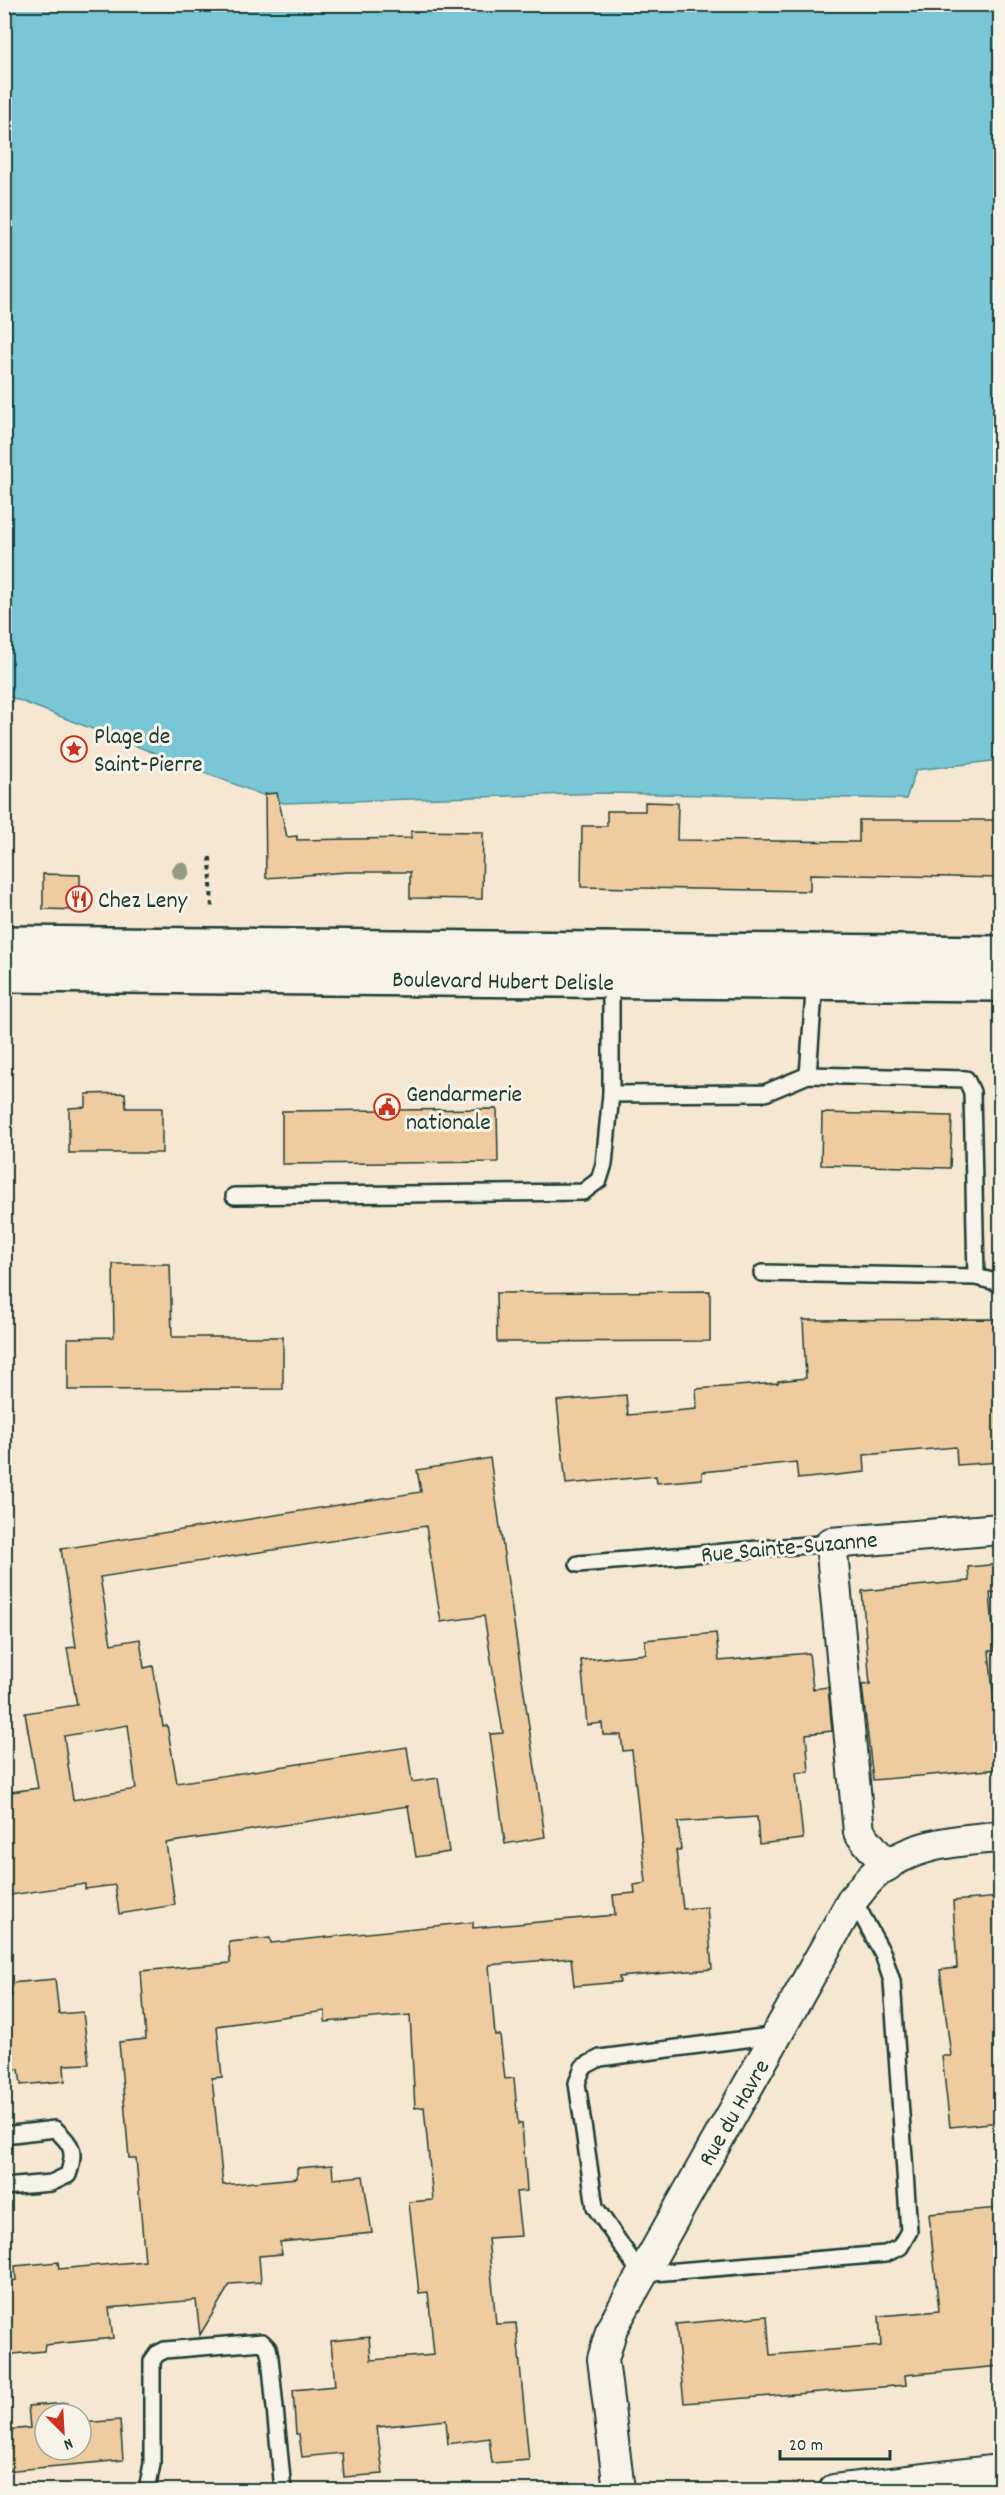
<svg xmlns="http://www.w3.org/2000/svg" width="1005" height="2495" font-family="Dekko,sans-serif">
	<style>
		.water { fill: #79c7d6; stroke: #559095; stroke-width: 1.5 }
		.building { fill: #efcca0; stroke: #1f3d34; stroke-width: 1.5; fill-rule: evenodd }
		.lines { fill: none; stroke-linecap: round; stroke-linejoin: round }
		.lane-casing { stroke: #1f3d34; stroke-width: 20 }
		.street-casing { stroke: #1f3d34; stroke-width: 34 }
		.secondary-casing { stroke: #1f3d34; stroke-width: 38 }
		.path { stroke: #1f3d34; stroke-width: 4; stroke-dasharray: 4.5 4.5; stroke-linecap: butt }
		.lane { stroke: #f7f3e8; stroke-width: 15 }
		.street { stroke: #f7f3e8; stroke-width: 30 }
		.secondary { stroke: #f7f3e8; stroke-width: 33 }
		.tree { fill: #919c86 }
		.labels { text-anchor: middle; stroke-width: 6; stroke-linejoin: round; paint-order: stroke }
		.poi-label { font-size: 24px; fill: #1f3d34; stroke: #f7f3e8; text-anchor: start }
		.street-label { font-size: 24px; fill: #1f3d34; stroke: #f7f3e8 }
	</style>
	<rect width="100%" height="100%" fill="#f5e7d2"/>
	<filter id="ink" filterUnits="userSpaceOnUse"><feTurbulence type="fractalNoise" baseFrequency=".0167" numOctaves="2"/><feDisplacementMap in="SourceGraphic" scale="12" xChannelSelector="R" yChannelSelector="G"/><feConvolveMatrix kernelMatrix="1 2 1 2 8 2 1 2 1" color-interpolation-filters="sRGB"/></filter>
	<g filter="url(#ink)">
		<!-- water -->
		<polygon class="water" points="4,5 1000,5 1000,760 916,770 906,799 606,793 283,803 5,695"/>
		<!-- building -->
		<g class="building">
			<polygon points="277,793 287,837 297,836 297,840 411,838 411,831 483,832 482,899 410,898 410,872 347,872 266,878 265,794"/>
			<polygon points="645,802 678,803 677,840 859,842 859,820 1000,820 1000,878 810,874 810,891 581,887 582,826 607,826 607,811 645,811"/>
			<polygon points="43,874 80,875 80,910 43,909"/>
			<polygon points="125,1093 126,1108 162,1108 162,1153 69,1153 69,1108 86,1107 86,1094"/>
			<polygon points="497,1109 498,1162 282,1164 282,1111"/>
			<polygon points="822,1113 952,1116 950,1168 821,1165"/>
			<polygon points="113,1264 170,1264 172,1337 283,1337 283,1389 68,1390 68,1338 114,1337"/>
			<polygon points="710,1291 710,1341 497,1342 496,1293"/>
			<polygon points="999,1319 1000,1462 957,1465 956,1447 864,1455 865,1472 798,1479 796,1462 702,1472 702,1479 680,1481 657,1483 656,1476 566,1484 557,1401 626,1395 628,1415 697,1409 696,1389 778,1383 778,1381 806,1378 803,1320"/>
			<path d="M490,1458L545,1837L505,1844L490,1734L503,1733L484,1616L441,1622L426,1526L100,1577L111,1644L140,1639L144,1668L153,1666L163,1726L167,1725L177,1783L407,1747L412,1782L438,1778L449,1852L416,1857L408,1806L166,1843L175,1905L119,1914L115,1885L85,1889V1884L4,1896V1793L38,1788L25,1713L77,1705L67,1648L76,1647L61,1549L421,1492L417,1470ZM128,1725L136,1789L73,1800L64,1736Z"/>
			<polygon points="1000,1564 1000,1592 990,1593 995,1651 989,1651 995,1712 1000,1712 1000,1769 873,1780 862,1685 870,1684 862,1591 969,1581 968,1567"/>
			<polygon points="716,1633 719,1661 809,1653 813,1689 828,1687 832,1731 806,1734 809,1772 796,1773 803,1839 759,1844 757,1817 678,1822 681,1850 676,1850 683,1909 707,1907 712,1969 619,1977 620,1982 574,1986 571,1958 489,1965 495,2035 500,2035 505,2079 514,2078 518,2124 522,2123 527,2191 516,2192 521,2236 488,2238 496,2324 516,2323 529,2460 492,2463 489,2438 448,2444 446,2420 377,2427 383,2474 344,2477 342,2453 302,2457 299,2434 296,2434 293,2390 335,2386 331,2341 369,2337 371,2360 434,2355 428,2292 419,2293 409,2202 433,2200 424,2107 415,2108 410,2015 325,2022 325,2011 217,2026 222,2077 212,2078 223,2185 297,2178 297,2168 332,2165 333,2179 363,2176 372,2233 280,2242 282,2254 259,2256 261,2282 230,2284 200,2335 196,2300 109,2308 113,2338 45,2345 44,2351 4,2355 4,2282 16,2280 15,2266 58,2262 59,2269 145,2261 136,2158 129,2158 119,2042 146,2039 141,1971 230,1963 229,1942 270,1938 271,1943 473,1922 473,1928 615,1915 613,1895 635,1893 634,1885 646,1883 632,1750 623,1751 621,1735 603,1735 602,1723 587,1725 581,1660 646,1654 645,1640"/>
			<polygon points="1000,1897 1000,2122 950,2127 942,2056 951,2056 940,1970 957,1968 953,1901"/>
			<polygon points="55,1979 59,2014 83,2012 89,2064 64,2065 65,2081 21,2085 19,2069 4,2071 4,1997 12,1996 10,1983"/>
			<polygon points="1000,2208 1000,2366 905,2375 906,2385 684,2403 676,2324 767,2316 770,2355 881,2346 879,2316 939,2311 929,2214"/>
			<polygon points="67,2403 68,2414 45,2414 45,2450 81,2450 81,2423 120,2420 123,2460 5,2471 5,2430 30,2428 28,2406"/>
		</g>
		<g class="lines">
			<!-- lane casing -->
			<g class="lane-casing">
				<g id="lane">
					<polyline points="808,1075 815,979"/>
					<polyline points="611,1094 765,1093 808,1075 966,1079 972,1092 976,1277"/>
					<polyline points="234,1196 583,1192 599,1180 604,1164 611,1094 611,981"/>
					<polyline points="762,1273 976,1277 1000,1283"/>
					<polyline points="578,1564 831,1543"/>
					<polyline points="777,2035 600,2058 583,2067 577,2083 595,2207 641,2274 885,2254 900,2247 909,2231 892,1981 883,1954 853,1899"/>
					<path d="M4,2135L55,2129C73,2145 76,2152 68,2175L51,2183L4,2187"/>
					<polyline points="147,2490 152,2464 152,2361 157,2354 165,2350 262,2342 268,2348 270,2357 283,2490"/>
				</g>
			</g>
			<!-- street casing -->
			<g class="street-casing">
				<g id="street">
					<polyline points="887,1866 859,1832 831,1543 1000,1529"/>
					<path d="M619,2490L603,2359L612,2328L853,1899C860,1891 866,1882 874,1875C908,1844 957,1840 1000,1837"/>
					<polyline points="834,2490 1000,2470"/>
				</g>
			</g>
			<!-- secondary casing -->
			<g class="secondary-casing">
				<g id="secondary">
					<polyline points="4,943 1000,953"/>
					<polyline points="4,975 1000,984"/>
				</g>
			</g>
			<!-- path -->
			<polyline class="path" points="210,857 212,911"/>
			<!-- lane -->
			<use href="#lane" class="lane"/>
			<!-- street -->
			<use href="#street" class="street"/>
			<!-- secondary -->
			<use href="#secondary" class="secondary"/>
		</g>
		<!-- trees -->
		<circle class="tree" cx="181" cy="871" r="9"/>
	</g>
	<!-- icons -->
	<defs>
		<g id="sight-ring" transform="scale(1.35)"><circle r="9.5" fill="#f7f3e8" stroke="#c8321e" stroke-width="1.5"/><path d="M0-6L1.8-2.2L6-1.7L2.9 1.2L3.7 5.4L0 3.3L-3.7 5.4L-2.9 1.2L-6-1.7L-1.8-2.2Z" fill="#c8321e"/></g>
		<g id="restaurant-ring" transform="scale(1.35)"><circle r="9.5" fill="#f7f3e8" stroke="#c8321e" stroke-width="1.5"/><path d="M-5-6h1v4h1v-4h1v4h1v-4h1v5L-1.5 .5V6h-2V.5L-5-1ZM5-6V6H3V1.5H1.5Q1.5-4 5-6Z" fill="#c8321e"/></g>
		<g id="civic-ring" transform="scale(1.35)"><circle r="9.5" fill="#f7f3e8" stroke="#c8321e" stroke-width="1.5"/><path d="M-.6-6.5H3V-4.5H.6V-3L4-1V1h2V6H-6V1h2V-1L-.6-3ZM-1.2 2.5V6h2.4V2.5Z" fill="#c8321e"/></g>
	</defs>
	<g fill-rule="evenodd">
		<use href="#sight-ring" x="74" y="749"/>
		<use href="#restaurant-ring" x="79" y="899"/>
		<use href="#civic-ring" x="387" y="1107"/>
	</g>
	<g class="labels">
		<!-- poi labels -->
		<g class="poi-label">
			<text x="94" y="743">Plage de<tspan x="94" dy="28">Saint-Pierre</tspan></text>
			<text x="98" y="907">Chez Leny</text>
			<text x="406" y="1101">Gendarmerie<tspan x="406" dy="28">nationale</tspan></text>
		</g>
		<!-- street labels -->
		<g class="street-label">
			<text transform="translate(503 980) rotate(1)" y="8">Boulevard Hubert Delisle</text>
			<text transform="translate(789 1546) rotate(-5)" y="8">Rue Sainte-Suzanne</text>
			<text transform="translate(733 2112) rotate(-60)" y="8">Rue du Havre</text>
		</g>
	</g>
	<!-- margin -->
	<rect width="1005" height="2495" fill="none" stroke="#f7f3e8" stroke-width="24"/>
	<rect x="12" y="12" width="981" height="2471" fill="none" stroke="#1f3d34" stroke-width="2" filter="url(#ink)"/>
	<!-- north arrow -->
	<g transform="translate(63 2432) rotate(156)"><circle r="28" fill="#f7f3e8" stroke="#a1aaa0" stroke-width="1.5"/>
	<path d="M0-4.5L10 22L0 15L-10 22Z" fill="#c8321e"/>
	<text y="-9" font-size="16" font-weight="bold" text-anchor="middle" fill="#1f3d34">N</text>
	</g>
	<!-- scale -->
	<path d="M780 2450v9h110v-9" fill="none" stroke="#1f3d34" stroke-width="3"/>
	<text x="789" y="2450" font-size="18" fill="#1f3d34" stroke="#f7f3e8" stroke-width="4.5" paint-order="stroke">20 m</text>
</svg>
